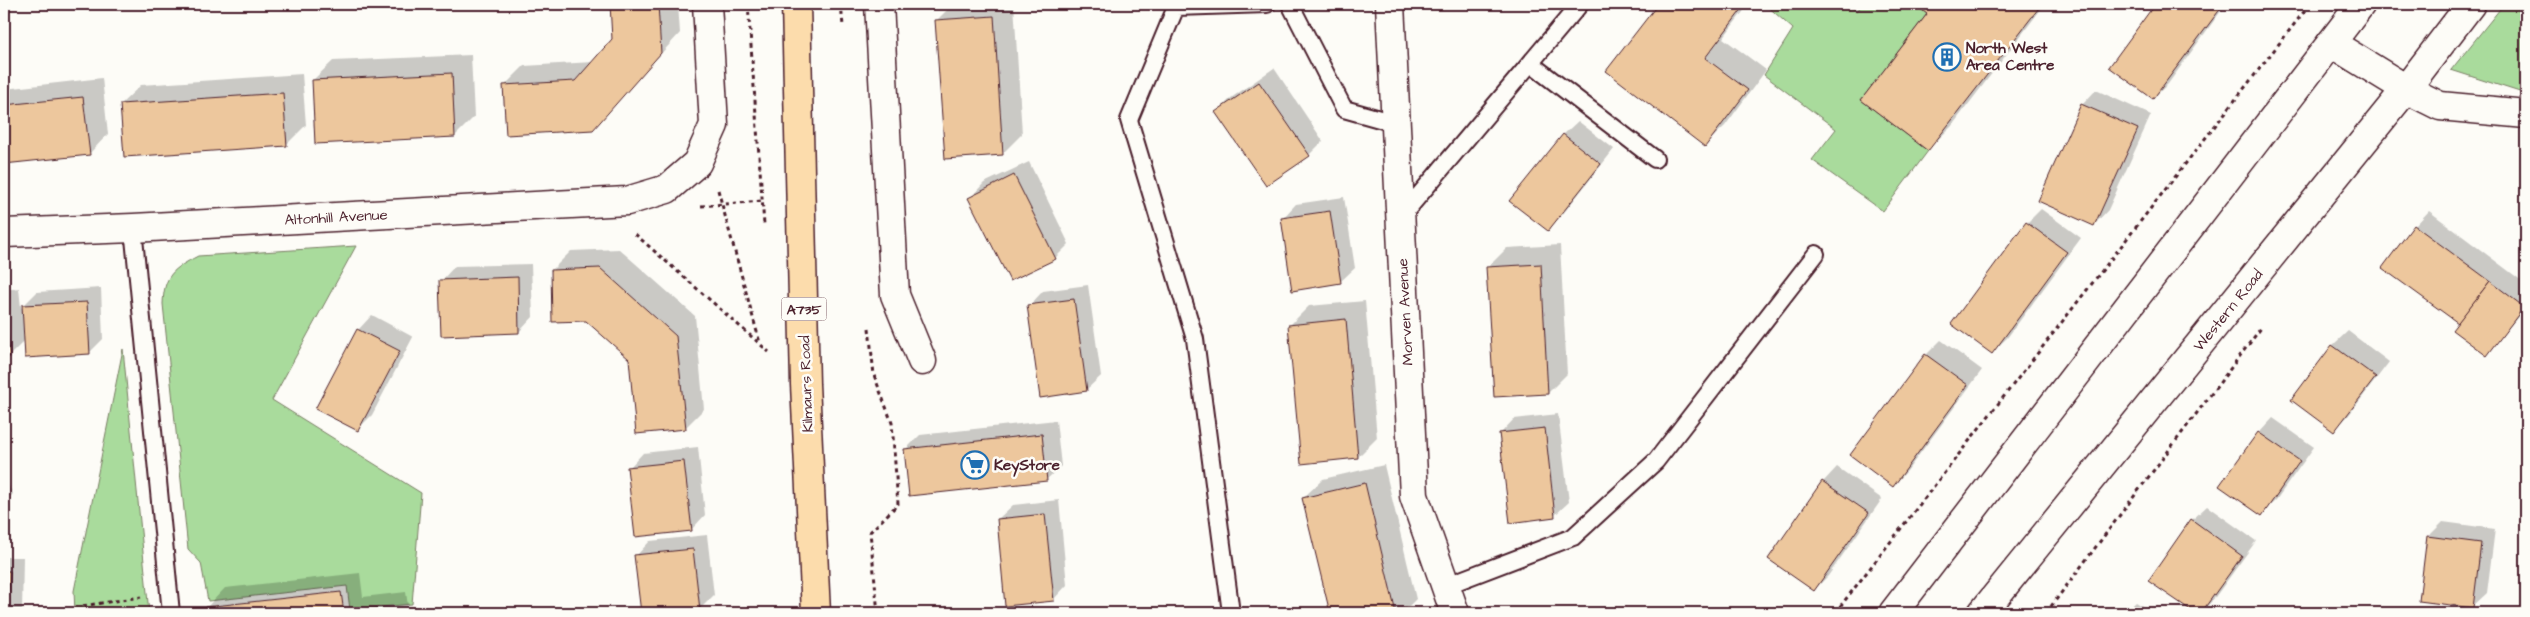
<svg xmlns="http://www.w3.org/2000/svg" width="2530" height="617" font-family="'Architects Daughter',sans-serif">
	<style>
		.green { fill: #a9db9c; stroke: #7a7d64 }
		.shadow { fill: #0003 }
		.building { fill: #edc79d; stroke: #4a1f2b }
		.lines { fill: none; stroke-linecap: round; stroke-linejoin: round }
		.service-casing { stroke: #4a1f2b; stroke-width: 20 }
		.minor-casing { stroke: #4a1f2b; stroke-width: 31 }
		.secondary-casing { stroke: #4a1f2b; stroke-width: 31 }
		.primary-casing { stroke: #4a1f2b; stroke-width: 31 }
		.path { stroke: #4a1f2b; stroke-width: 3; stroke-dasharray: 4 4; stroke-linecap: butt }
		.service { stroke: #fdfcf7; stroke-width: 16 }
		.minor { stroke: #fdfcf7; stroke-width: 28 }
		.secondary { stroke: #fdfcf7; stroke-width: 28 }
		.primary { stroke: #fcdcac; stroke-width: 28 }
		.labels { text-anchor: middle; stroke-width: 5; stroke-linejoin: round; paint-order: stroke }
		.shield { fill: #fdfcf7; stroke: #806168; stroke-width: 1 }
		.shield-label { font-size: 14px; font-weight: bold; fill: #4a1f2b }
		.poi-label { font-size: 15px; font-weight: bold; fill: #4a1f2b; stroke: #fdfcf7; text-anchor: start }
		.street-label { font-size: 15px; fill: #4a1f2b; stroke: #fdfcf7 }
	</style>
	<rect width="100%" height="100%" fill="#fdfcf7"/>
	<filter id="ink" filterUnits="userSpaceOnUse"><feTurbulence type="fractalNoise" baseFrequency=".02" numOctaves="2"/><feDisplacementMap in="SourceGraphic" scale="10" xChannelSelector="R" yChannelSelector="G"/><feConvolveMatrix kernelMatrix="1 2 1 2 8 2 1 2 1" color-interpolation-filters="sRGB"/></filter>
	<g filter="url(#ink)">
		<!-- green -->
		<g class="green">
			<polygon points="1765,4 1847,4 1857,11 1863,4 1914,4 1927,14 1861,100 1928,151 1883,211 1812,160 1836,129 1764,75 1793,29"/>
			<polygon points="2504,4 2526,4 2526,94 2451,70"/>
			<path d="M356,246L272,400L421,493L412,604L350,610L347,586L208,601L201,563L188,549L163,304C164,275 173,269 198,256Z"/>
			<polygon points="123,349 149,613 75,613 74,591"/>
		</g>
		<!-- shadow -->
		<g class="shadow">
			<polygon points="611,4 678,4 680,33 593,128 504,86 524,66 593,62 613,39"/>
			<polygon points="953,4 1014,4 1022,134 1003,153 937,20"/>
			<polygon points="1659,4 1749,4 1723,38 1766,70 1725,126 1705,145 1608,71"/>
			<polygon points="1849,4 1863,4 1857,10"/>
			<polygon points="1916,4 2045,4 1951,127 1928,149 1929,14"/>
			<polygon points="2157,4 2226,4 2168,84 2153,98 2111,66"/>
			<polygon points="471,55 474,117 455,136 313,80 333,61"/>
			<polygon points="1274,68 1323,141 1309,155 1217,112 1231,98"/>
			<polygon points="302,74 306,125 286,145 121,104 141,85"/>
			<polygon points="102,78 108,134 89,154 4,163 4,89"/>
			<polygon points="2096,90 2151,115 2108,210 2094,225 2082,105"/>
			<polygon points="1578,121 1614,149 1562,215 1548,230 1563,135"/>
			<polygon points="1029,162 1069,244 1055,258 970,198 984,183"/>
			<polygon points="1344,197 1355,268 1340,282 1282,219 1296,204"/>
			<polygon points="2041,209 2081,238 2007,338 1992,352 2027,223"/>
			<polygon points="2429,211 2526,284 2526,307 2487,354 2415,226"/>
			<polygon points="1560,245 1567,374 1548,393 1495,396 1487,268 1507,248"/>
			<polygon points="619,249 695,316 704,409 685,428 630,358 552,270 571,251"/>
			<polygon points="531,264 533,317 519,332 441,281 455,266"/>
			<polygon points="1088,285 1101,376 1086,390 1029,306 1043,291"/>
			<polygon points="19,288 21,308 37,292 101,288 103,339 89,353 25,340 10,355 4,356 4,290"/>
			<polygon points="1365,301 1377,438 1358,457 1290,325 1309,306"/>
			<polygon points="372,315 413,337 372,415 358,429 358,330"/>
			<polygon points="2348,331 2389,362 2348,416 2334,430 2293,400 2333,345"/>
			<polygon points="1941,340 1982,370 1907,471 1893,486 1852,455 1926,355"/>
			<polygon points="1558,414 1569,502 1554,516 1500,434 1514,419"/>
			<polygon points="2273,418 2314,447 2276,500 2261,514 2259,433"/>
			<polygon points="1056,420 1061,466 1046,480 905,450 920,435"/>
			<polygon points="698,447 705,515 691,530 629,468 643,453"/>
			<polygon points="1384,465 1416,599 1402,613 1331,613 1303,498 1323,479"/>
			<polygon points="1837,467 1882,499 1828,576 1814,590 1769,559 1823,482"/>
			<polygon points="4,477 13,494 4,503"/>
			<polygon points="1059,500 1067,585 1053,600 998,519 1013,505"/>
			<polygon points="2207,506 2256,541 2213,600 2200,613 2197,613 2150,580 2192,520"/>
			<polygon points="2443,522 2495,529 2487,593 2472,607 2428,537"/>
			<polygon points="707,535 714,595 700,609 643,613 636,556 650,541"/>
			<polygon points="4,557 23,557 22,613 4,613"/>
			<polygon points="360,573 363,597 406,592 409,613 207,613 206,608 225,588"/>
			<polygon points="2136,602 2153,613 2124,613"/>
			<polygon points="1031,606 1032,613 975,613 977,611"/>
			<polygon points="2425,610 2453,613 2422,613"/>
		</g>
		<!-- building -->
		<g class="building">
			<polygon points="610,4 658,4 661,53 593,130 506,135 503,85 575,81 612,39"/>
			<polygon points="1658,4 1746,4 1705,58 1748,90 1705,147 1606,71"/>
			<polygon points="1914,4 2042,4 1928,151 1861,100 1927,14"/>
			<polygon points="2155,4 2224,4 2153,99 2109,67"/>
			<polygon points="994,16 1003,155 945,159 935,20"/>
			<polygon points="452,73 455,137 315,144 312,80"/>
			<polygon points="1259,82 1310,156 1266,186 1215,112"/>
			<polygon points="283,93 287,146 124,157 120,104"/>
			<polygon points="83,97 90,155 4,164 4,105"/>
			<polygon points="2081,104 2138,129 2094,226 2038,201"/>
			<polygon points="1563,134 1601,164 1548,231 1509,201"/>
			<polygon points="1014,175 1056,259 1010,281 968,198"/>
			<polygon points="1330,211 1341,283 1292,291 1281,218"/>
			<polygon points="2026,222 2067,252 1992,354 1951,324"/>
			<polygon points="2414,225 2490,281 2458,323 2382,268"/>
			<polygon points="1541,264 1548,394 1494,397 1486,267"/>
			<polygon points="600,268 676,336 686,429 636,434 629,359 586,321 552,322 551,270"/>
			<polygon points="518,277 519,333 441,336 439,280"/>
			<polygon points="2490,281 2524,307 2487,356 2452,330"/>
			<polygon points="1074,299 1087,391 1040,398 1027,305"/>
			<polygon points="4,302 10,357 4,357"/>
			<polygon points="87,302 90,354 25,358 22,305"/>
			<polygon points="1346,319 1358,458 1301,464 1288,325"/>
			<polygon points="357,329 400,351 358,431 315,409"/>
			<polygon points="2332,345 2376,377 2334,432 2291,400"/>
			<polygon points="1925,354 1968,385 1893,487 1850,455"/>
			<polygon points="1545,428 1555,517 1510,523 1499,433"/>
			<polygon points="2258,432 2300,461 2262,516 2219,486"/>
			<polygon points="1042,434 1047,481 909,496 904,449"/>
			<polygon points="684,461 692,531 635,537 627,467"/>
			<polygon points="1822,481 1869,513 1814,591 1768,559"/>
			<polygon points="1365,483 1396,613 1330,613 1302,498"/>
			<polygon points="1045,514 1054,601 1005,606 997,519"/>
			<polygon points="2191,519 2242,556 2201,613 2195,613 2148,581"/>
			<polygon points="2427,536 2481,543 2473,608 2419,601"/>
			<polygon points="693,549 700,610 641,613 634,555"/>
			<polygon points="4,571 10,571 8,613 4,613"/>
			<polygon points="341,592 344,613 205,613 205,607"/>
		</g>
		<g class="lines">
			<!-- service casing -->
			<g class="service-casing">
				<g id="service">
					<polyline points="1290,4 1344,109 1394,123"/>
					<polyline points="1531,64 1655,159"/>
					<polyline points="1400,218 1580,4"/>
					<polyline points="133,228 171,613"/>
					<polyline points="1445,586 1573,537 1656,461 1816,254"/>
					<polyline points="1231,613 1195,339 1129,120 1176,7 1267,4"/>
				</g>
			</g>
			<!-- minor casing -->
			<g class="minor-casing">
				<g id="minor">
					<polyline points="879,4 895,295 922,361"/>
					<polyline points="1390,4 1414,496 1455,613"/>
					<polyline points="2331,43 2406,89 2440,106 2526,114"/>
					<polyline points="4,233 133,228 627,201 667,189 697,163 714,125 707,4"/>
				</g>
			</g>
			<!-- secondary casing -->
			<g class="secondary-casing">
				<g id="secondary">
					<polyline points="1893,613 2361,4"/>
					<polyline points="1982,613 2406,89 2471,4"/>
				</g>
			</g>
			<!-- primary casing -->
			<g class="primary-casing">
				<polyline id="primary" points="796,4 805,384 816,613"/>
			</g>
			<!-- path -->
			<g class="path">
				<polyline points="748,4 764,225"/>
				<polyline points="841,4 843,26"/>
				<polyline points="718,190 760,343"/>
				<polyline points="701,206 762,201"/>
				<polyline points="635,234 769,352"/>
				<polyline points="869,328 874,375 892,423 898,504 870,532 878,613"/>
				<polyline points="82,613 82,606 141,597"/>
				<polyline points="1835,613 2310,4"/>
				<polyline points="2046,613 2261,328"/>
			</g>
			<!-- service -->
			<use href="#service" class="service"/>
			<!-- minor -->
			<use href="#minor" class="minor"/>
			<!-- secondary -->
			<use href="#secondary" class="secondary"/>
			<!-- primary -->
			<use href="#primary" class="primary"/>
		</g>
	</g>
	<!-- icons -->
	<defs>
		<g id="building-ring" transform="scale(1.4375)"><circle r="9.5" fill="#fdfcf7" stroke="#1f6fb2" stroke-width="1.5"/><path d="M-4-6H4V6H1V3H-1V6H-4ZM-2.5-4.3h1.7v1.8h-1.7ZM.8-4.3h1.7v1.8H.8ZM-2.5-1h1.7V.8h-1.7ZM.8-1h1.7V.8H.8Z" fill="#1f6fb2"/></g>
		<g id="supermarket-ring" transform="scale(1.4375)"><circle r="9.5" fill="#fdfcf7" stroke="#1f6fb2" stroke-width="1.5"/><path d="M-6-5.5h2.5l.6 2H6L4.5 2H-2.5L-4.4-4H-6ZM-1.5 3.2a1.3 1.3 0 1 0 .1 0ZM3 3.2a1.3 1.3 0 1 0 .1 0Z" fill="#1f6fb2"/></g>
	</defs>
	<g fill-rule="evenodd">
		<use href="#building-ring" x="1947" y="57"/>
		<use href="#supermarket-ring" x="975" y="465"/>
	</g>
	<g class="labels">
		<!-- shield labels -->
		<rect class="shield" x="781.5" y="297.5" width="45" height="23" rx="4"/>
		<g class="shield-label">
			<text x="804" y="314">A735</text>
		</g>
		<!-- poi labels -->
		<g class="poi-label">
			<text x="1966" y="53">North West<tspan x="1966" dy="17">Area Centre</tspan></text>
			<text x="994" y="470">KeyStore</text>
		</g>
		<!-- street labels -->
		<g class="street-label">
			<text transform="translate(336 217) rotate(-3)" y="5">Altonhill Avenue</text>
			<text transform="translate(2228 310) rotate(-51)" y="5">Western Road</text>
			<text transform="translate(1405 312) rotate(-93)" y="5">Morven Avenue</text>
			<text transform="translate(806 384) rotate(-92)" y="5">Kilmaurs Road</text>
		</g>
	</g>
	<!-- margin -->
	<rect width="2530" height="617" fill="none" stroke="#fdfcf7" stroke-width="20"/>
	<rect x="10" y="10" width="2510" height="597" fill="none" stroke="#4a1f2b" stroke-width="2" filter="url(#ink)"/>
</svg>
